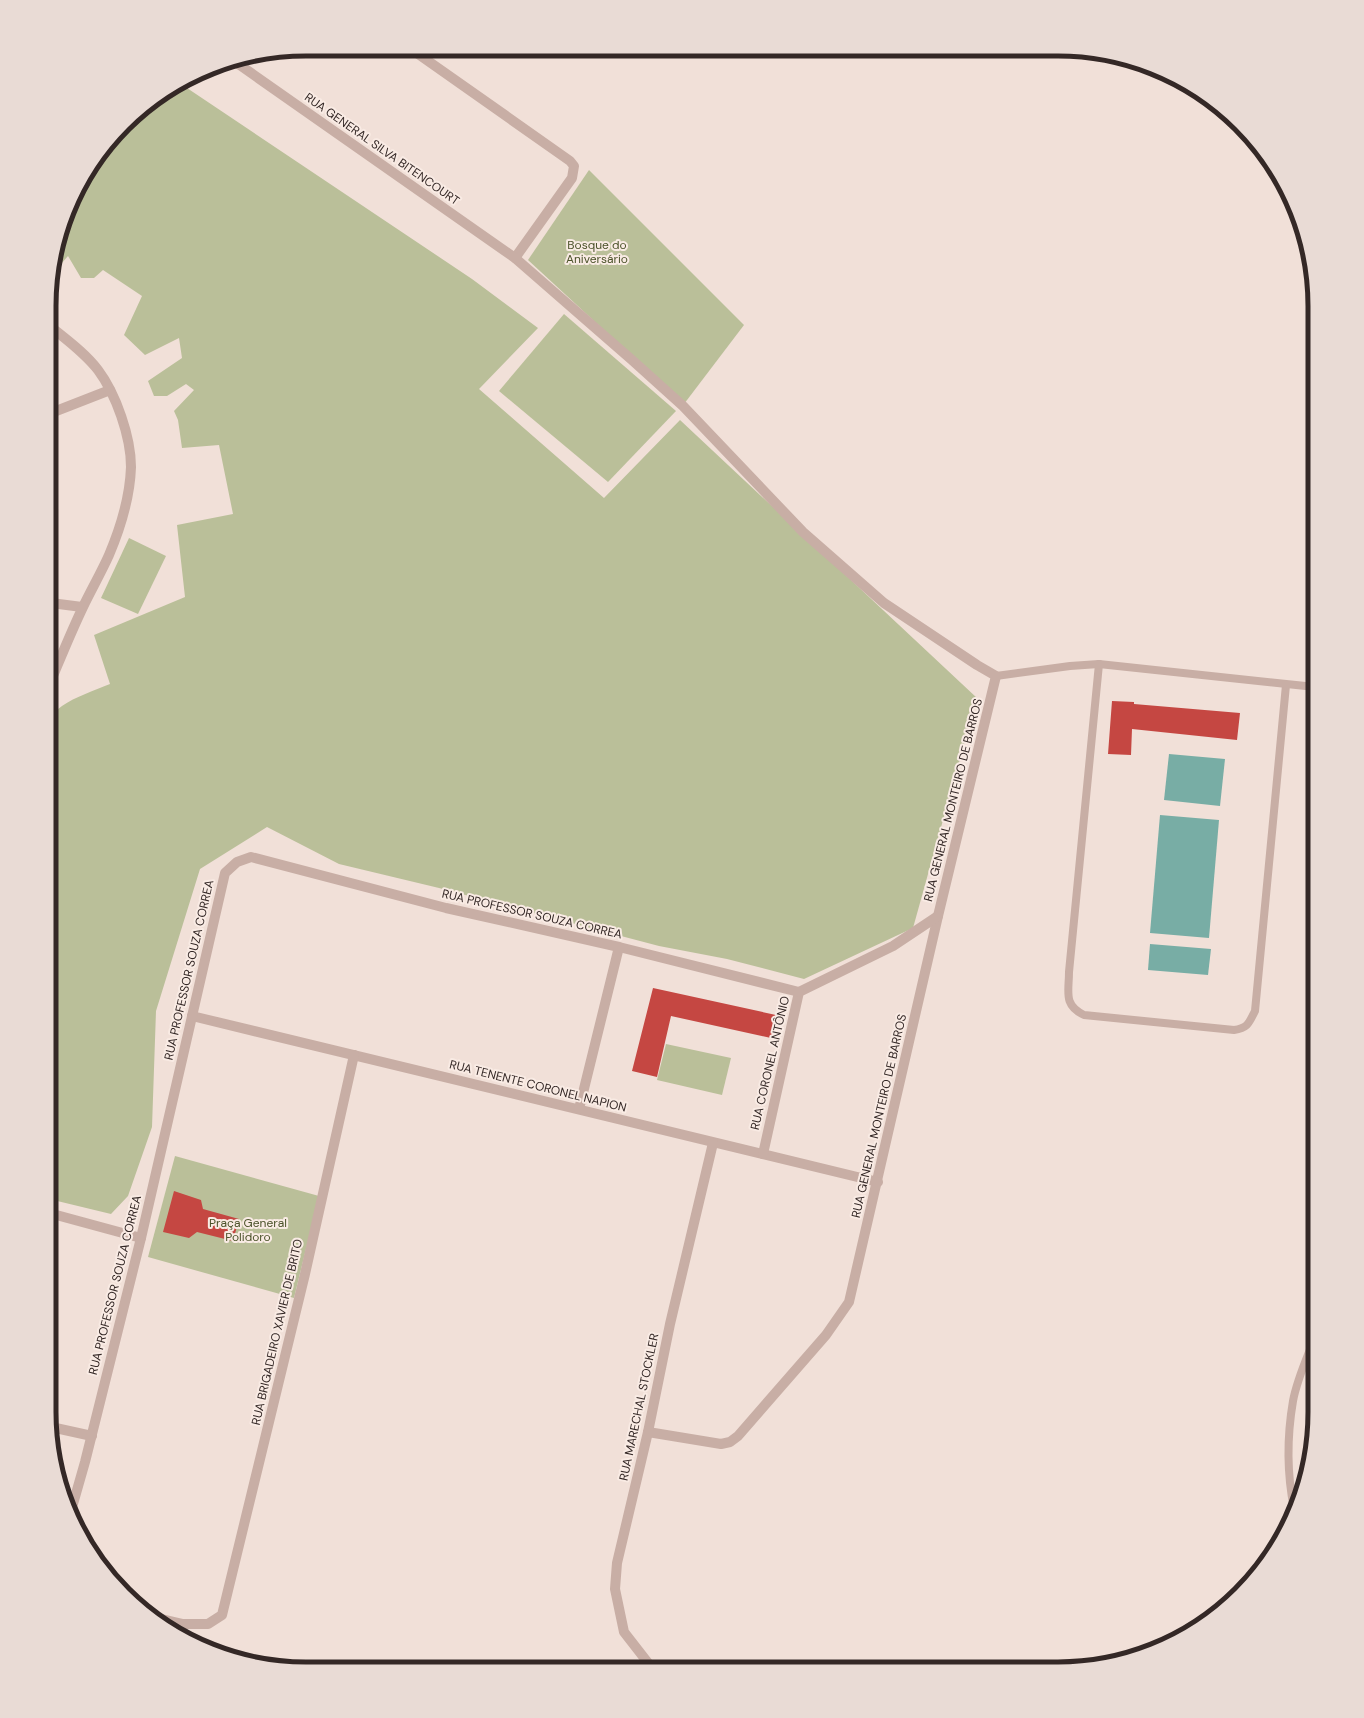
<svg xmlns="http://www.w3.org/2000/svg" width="1364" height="1718" font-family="'DM Sans',sans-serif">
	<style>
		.green { fill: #babf99 }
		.water { fill: #78ada5 }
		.building { fill: #c54742 }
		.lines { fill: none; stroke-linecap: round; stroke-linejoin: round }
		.lane { stroke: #c8aea5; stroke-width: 8 }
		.street { stroke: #c8aea5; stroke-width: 10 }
		.labels { text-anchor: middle; stroke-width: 4; stroke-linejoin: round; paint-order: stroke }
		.street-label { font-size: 12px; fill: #342826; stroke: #f9ebe4 }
		.park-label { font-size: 12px; fill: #4b522a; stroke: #f9ebe4 }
		.rim { fill: none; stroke: #342826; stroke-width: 5 }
	</style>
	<rect width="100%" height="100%" fill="#f1e0d8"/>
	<!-- green -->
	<g class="green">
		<path d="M184,86L472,279L538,328L479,389L604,498L680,420L977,698L913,928L804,979L727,959L659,946L439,888L339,864L267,827L200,869L156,1011L152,1127L128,1196L111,1214L49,1199L50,768L55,763C49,746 44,718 62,706C75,697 95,690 110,684L94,635L185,597L177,525L233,514L219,445L182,448L178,420L174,411L194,390L186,384L167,396H154L148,381L182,358L179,338L145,355L124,335L142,296L103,270L94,278H81L68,256L61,264L54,263L83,178L137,113Z"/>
		<polygon points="589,170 744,325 684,404 528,260"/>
		<polygon points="564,314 676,411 608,482 499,391"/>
		<polygon points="129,538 166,556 138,614 101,598"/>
		<polygon points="666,1044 731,1058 722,1095 657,1080"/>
		<polygon points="175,1156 319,1196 294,1298 148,1257"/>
	</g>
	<!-- water -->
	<g class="water">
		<polygon points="1169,754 1225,759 1220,806 1164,800"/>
		<polygon points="1160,815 1219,820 1209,938 1150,933"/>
		<polygon points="1150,944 1211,949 1208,975 1148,970"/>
	</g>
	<!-- building -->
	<g class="building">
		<polygon points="1112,701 1134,702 1134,704 1240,713 1237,740 1132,729 1131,755 1108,754"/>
		<polygon points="653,988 776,1015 771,1038 671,1016 657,1077 632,1071"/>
		<polygon points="174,1191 201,1200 203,1209 239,1219 233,1241 197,1232 189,1238 163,1232"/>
	</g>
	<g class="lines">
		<!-- lane -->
		<g class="lane">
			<path d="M1099,664L1069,972C1069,992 1063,1005 1084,1015L1234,1030C1248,1028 1249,1023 1255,1011L1286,685"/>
			<polyline points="996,676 1070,666 1099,664 1315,687"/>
			<path d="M1294,1509C1287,1474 1287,1436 1293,1401C1297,1379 1307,1358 1315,1337"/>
		</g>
		<!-- street -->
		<g class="street">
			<polyline points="411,49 570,161 574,166 572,178 515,258"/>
			<polyline points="234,61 515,258 632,360 683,406 803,532 884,603 977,665 996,676 938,916 849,1302 826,1335 738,1436 730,1442 721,1444 648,1432"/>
			<polyline points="51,413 110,390"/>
			<polyline points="51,603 82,607"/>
			<path d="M50,683C61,657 71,632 83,607C91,590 101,573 109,555C120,529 130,496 131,467C131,437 116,394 98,370C85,353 67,340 51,327"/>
			<polyline points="192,1016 878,1182"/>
			<polyline points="579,1109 619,947"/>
			<polyline points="763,1154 799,992 893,946 938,916"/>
			<polyline points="49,1213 141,1238"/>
			<polyline points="51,1427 92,1436"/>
			<polyline points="71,1511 85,1462 141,1238 225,873 237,862 251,857 446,908 619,947 799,992"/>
			<polyline points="153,1617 183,1624 208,1624 222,1615 305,1274 354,1055"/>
			<polyline points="652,1668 624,1632 615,1589 617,1563 648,1432 670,1324 713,1143"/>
		</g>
	</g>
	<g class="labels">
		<!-- street labels -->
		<g class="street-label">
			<text transform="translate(382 149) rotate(35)" y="4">RUA GENERAL SILVA BITENCOURT</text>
			<text transform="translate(953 800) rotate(-76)" y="4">RUA GENERAL MONTEIRO DE BARROS</text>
			<text transform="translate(532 914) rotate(13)" y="4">RUA PROFESSOR SOUZA CORREA</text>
			<text transform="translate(189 970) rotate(-77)" y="4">RUA PROFESSOR SOUZA CORREA</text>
			<text transform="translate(770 1063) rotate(-77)" y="4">RUA CORONEL ANTÔNIO</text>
			<text transform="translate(538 1086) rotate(14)" y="4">RUA TENENTE CORONEL NAPION</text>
			<text transform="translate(879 1116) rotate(-77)" y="4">RUA GENERAL MONTEIRO DE BARROS</text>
			<text transform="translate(115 1285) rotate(-76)" y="4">RUA PROFESSOR SOUZA CORREA</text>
			<text transform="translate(277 1332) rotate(-77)" y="4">RUA BRIGADEIRO XAVIER DE BRITO</text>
			<text transform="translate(639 1407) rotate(-78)" y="4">RUA MARECHAL STOCKLER</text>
		</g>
		<!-- park labels -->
		<g class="park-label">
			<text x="597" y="249">Bosque do<tspan x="597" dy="14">Aniversário</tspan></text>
			<text x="248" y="1227">Praça General<tspan x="248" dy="14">Polidoro</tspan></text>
		</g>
	</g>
	<!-- crop -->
	<path d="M0 0H1364V1718H0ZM306 56H1058A250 250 0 0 1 1308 306V1412A250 250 0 0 1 1058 1662H306A250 250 0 0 1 56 1412V306A250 250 0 0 1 306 56Z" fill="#e9dbd5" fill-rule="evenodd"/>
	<path class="rim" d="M306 56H1058A250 250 0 0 1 1308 306V1412A250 250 0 0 1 1058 1662H306A250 250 0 0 1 56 1412V306A250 250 0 0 1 306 56Z"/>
</svg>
